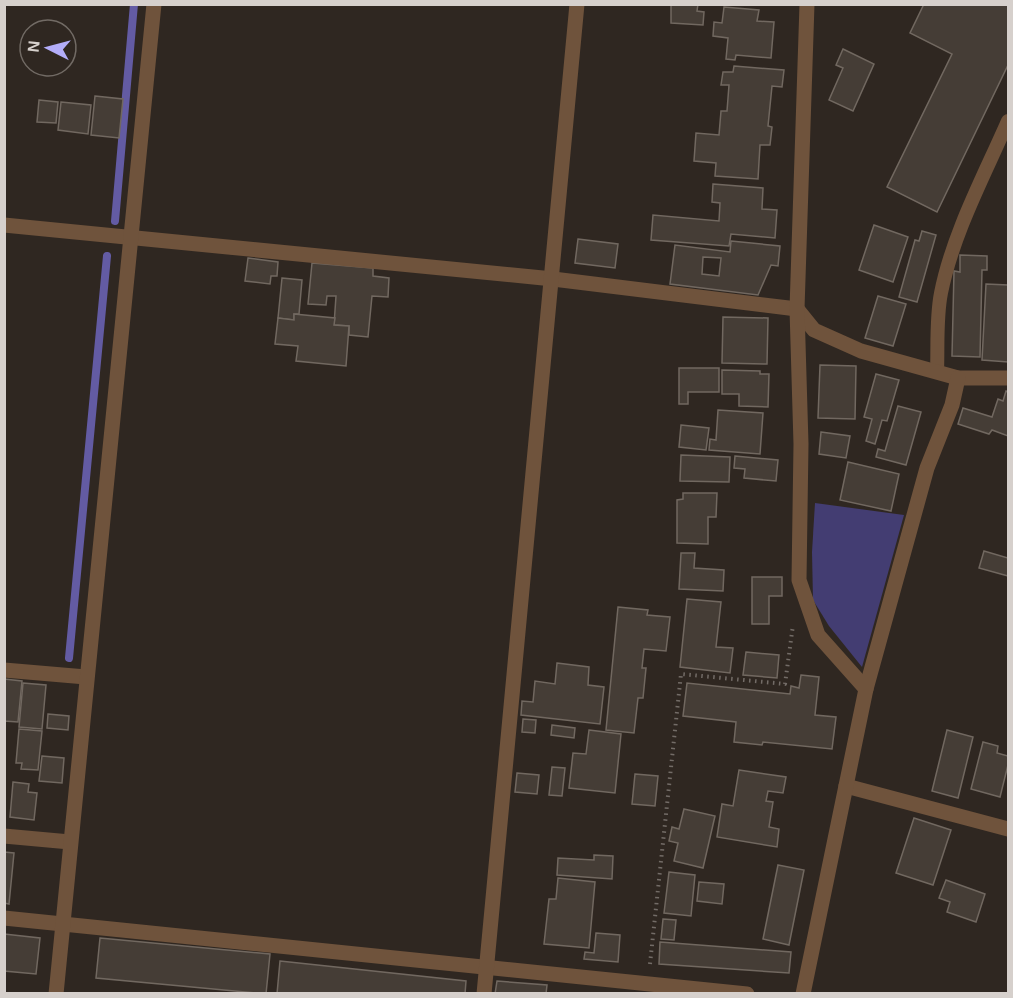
<svg xmlns="http://www.w3.org/2000/svg" width="1013" height="998" font-family="Arial,sans-serif">
	<style>
		.grass { fill: #433d72 }
		.lines { fill: none; stroke-linecap: round; stroke-linejoin: round }
		.stream { stroke: #635ba3; stroke-width: 8 }
		.building { fill: #453d36; stroke: #716860; stroke-width: 1.5; fill-rule: evenodd }
		.path { stroke: #736c67; stroke-width: 4; stroke-dasharray: 1.5 4.5; stroke-linecap: butt }
		.service { stroke: #6f533c; stroke-width: 14 }
		.minor { stroke: #6f533c; stroke-width: 15 }
		.tertiary { stroke: #6f533c; stroke-width: 15 }
	</style>
	<rect width="100%" height="100%" fill="#2f2721"/>
	<!-- grass -->
	<polygon class="grass" points="815,503 904,515 862,667 829,626 813,600 812,552"/>
	<g class="lines">
		<!-- stream -->
		<g class="stream">
			<polyline points="115,221 134,4"/>
			<polyline points="69,658 107,256"/>
		</g>
	</g>
	<!-- building -->
	<g class="building">
		<polygon points="671,4 698,4 697,11 704,12 703,25 671,23"/>
		<polygon points="924,4 1008,4 1008,65 937,212 887,187 952,54 910,33"/>
		<polygon points="724,7 759,10 757,21 774,22 771,58 736,55 735,60 726,59 728,38 713,36 714,22 722,23"/>
		<polygon points="843,49 874,64 853,111 829,100 843,68 836,65"/>
		<polygon points="734,66 784,70 782,87 772,86 768,126 772,127 770,145 760,145 758,179 715,176 716,163 694,161 696,133 719,135 721,111 727,111 729,85 721,85 723,72 733,72"/>
		<polygon points="95,96 123,99 119,138 91,135"/>
		<polygon points="39,100 58,102 56,123 37,122"/>
		<polygon points="61,102 91,105 88,134 58,130"/>
		<polygon points="713,184 763,188 762,209 777,210 775,238 731,234 729,246 651,240 653,215 719,221 720,203 712,202"/>
		<polygon points="874,225 908,237 893,282 859,270"/>
		<polygon points="922,231 936,235 917,302 899,297 915,240 919,241"/>
		<polygon points="578,239 618,244 615,268 575,263"/>
		<path d="M731,241L780,246L778,266L771,265L758,295L670,284L675,245L730,252ZM703,257L721,258L719,276L702,274Z"/>
		<polygon points="960,255 987,256 987,270 982,270 980,357 952,356 954,271 960,272"/>
		<polygon points="248,258 278,262 277,276 271,276 270,284 245,281"/>
		<polygon points="312,263 373,268 373,276 389,278 388,297 372,296 368,337 349,335 349,326 334,325 336,296 327,296 326,305 308,304"/>
		<polygon points="282,278 302,280 299,314 294,314 294,320 278,318"/>
		<polygon points="986,284 1008,285 1008,362 982,360"/>
		<polygon points="878,296 906,304 893,346 865,338"/>
		<polygon points="294,314 335,318 334,325 349,326 346,366 296,361 298,346 275,344 278,318 294,320"/>
		<polygon points="723,317 768,318 767,364 722,363"/>
		<polygon points="820,365 856,366 855,419 818,418"/>
		<polygon points="679,368 719,368 719,392 688,392 688,404 679,404"/>
		<polygon points="722,370 760,371 760,374 769,374 768,407 739,406 739,394 722,394"/>
		<polygon points="876,374 899,380 887,421 882,420 875,444 866,441 872,419 864,417"/>
		<polygon points="1006,391 1008,392 1008,436 992,430 989,434 958,424 963,408 992,417 998,399 1003,401"/>
		<polygon points="898,406 921,412 906,465 876,457 878,449 885,451"/>
		<polygon points="718,410 763,413 760,454 709,450 710,439 716,440"/>
		<polygon points="681,425 709,428 706,450 679,447"/>
		<polygon points="821,432 850,436 846,458 819,454"/>
		<polygon points="681,455 730,457 729,482 680,481"/>
		<polygon points="735,456 778,460 776,481 744,478 745,469 734,468"/>
		<polygon points="848,462 899,474 891,511 840,500"/>
		<polygon points="683,493 717,493 716,517 708,517 708,544 677,543 677,500 683,499"/>
		<polygon points="984,551 1008,558 1008,576 979,568"/>
		<polygon points="681,553 695,553 694,568 724,570 723,591 679,589"/>
		<polygon points="752,577 782,577 782,596 769,596 769,624 752,624"/>
		<polygon points="687,599 721,602 716,647 733,648 730,673 680,667"/>
		<polygon points="618,607 648,610 647,615 670,617 666,651 644,649 642,668 646,668 643,698 638,698 634,733 606,730"/>
		<polygon points="746,652 779,655 777,678 743,675"/>
		<polygon points="557,663 589,667 588,685 604,687 600,724 521,715 522,701 533,702 535,681 555,684"/>
		<polygon points="801,675 819,677 815,715 836,717 832,749 763,742 762,745 734,742 736,722 683,716 687,683 790,694 791,686 799,688"/>
		<polygon points="4,679 22,681 18,722 4,721"/>
		<polygon points="23,683 46,685 42,729 19,727"/>
		<polygon points="48,714 69,716 68,730 47,728"/>
		<polygon points="523,719 536,720 535,733 522,732"/>
		<polygon points="552,725 575,728 574,738 551,735"/>
		<polygon points="19,729 42,731 38,770 21,769 22,763 16,763"/>
		<polygon points="589,730 621,734 615,793 569,788 573,753 586,754"/>
		<polygon points="947,730 973,737 958,798 932,791"/>
		<polygon points="983,742 998,746 997,753 1008,756 1008,765 1000,797 971,789"/>
		<polygon points="42,756 64,758 62,783 39,781"/>
		<polygon points="552,767 565,768 562,796 549,795"/>
		<polygon points="739,770 786,777 783,793 768,791 766,801 773,802 769,827 779,829 777,847 717,837 722,804 733,806"/>
		<polygon points="517,773 539,775 537,794 515,792"/>
		<polygon points="635,774 658,776 655,806 632,804"/>
		<polygon points="13,782 29,784 28,792 37,793 34,820 10,817"/>
		<polygon points="684,809 715,816 703,868 674,861 678,843 669,841 672,827 679,829"/>
		<polygon points="914,818 951,830 933,885 896,873"/>
		<polygon points="4,852 14,853 9,904 4,903"/>
		<polygon points="594,855 613,856 612,879 557,875 558,858 594,860"/>
		<polygon points="778,865 804,870 789,945 763,939"/>
		<polygon points="669,872 695,875 691,916 664,913"/>
		<polygon points="558,878 595,882 589,948 544,944 549,899 556,899"/>
		<polygon points="946,880 985,894 976,922 947,912 950,902 939,898"/>
		<polygon points="699,882 724,884 722,904 697,901"/>
		<polygon points="663,919 676,920 674,940 661,939"/>
		<polygon points="596,933 620,935 618,962 584,959 585,952 594,953"/>
		<polygon points="4,934 40,938 36,974 4,971"/>
		<polygon points="100,938 270,954 266,994 96,978"/>
		<polygon points="660,942 791,952 789,973 659,964"/>
		<polygon points="280,961 466,981 465,994 277,994"/>
		<polygon points="497,981 547,985 546,994 495,994"/>
	</g>
	<g class="lines">
		<!-- path -->
		<polyline class="path" points="650,964 681,674 785,684 793,625"/>
		<!-- service -->
		<path class="service" d="M937,372C938,346 936,318 941,293C953,233 984,176 1008,121"/>
		<!-- minor -->
		<g class="minor">
			<polyline points="4,225 553,279 797,309 814,330 861,351 958,378 1008,378"/>
			<polyline points="4,670 86,677"/>
			<polyline points="866,689 927,468 952,405 958,378"/>
			<polyline points="846,786 1008,829"/>
			<polyline points="4,836 70,842"/>
			<polyline points="4,918 747,994"/>
			<polyline points="56,994 154,4"/>
			<polyline points="484,994 577,4"/>
		</g>
		<!-- tertiary -->
		<polyline class="tertiary" points="803,994 866,689 818,635 799,580 801,444 797,309 807,4"/>
	</g>
	<!-- border -->
	<rect width="1013" height="998" fill="none" stroke="#d6d0cc" stroke-width="12"/>
	<!-- north arrow -->
	<g transform="translate(48 48) rotate(276)"><circle r="28" fill="#2f2721" stroke="#726b65" stroke-width="1.5"/>
	<path d="M0-4.5L10 22L0 15L-10 22Z" fill="#b3adf9"/>
	<text y="-9" font-size="16" font-weight="bold" text-anchor="middle" fill="#d6d0cc">N</text>
	</g>
</svg>
